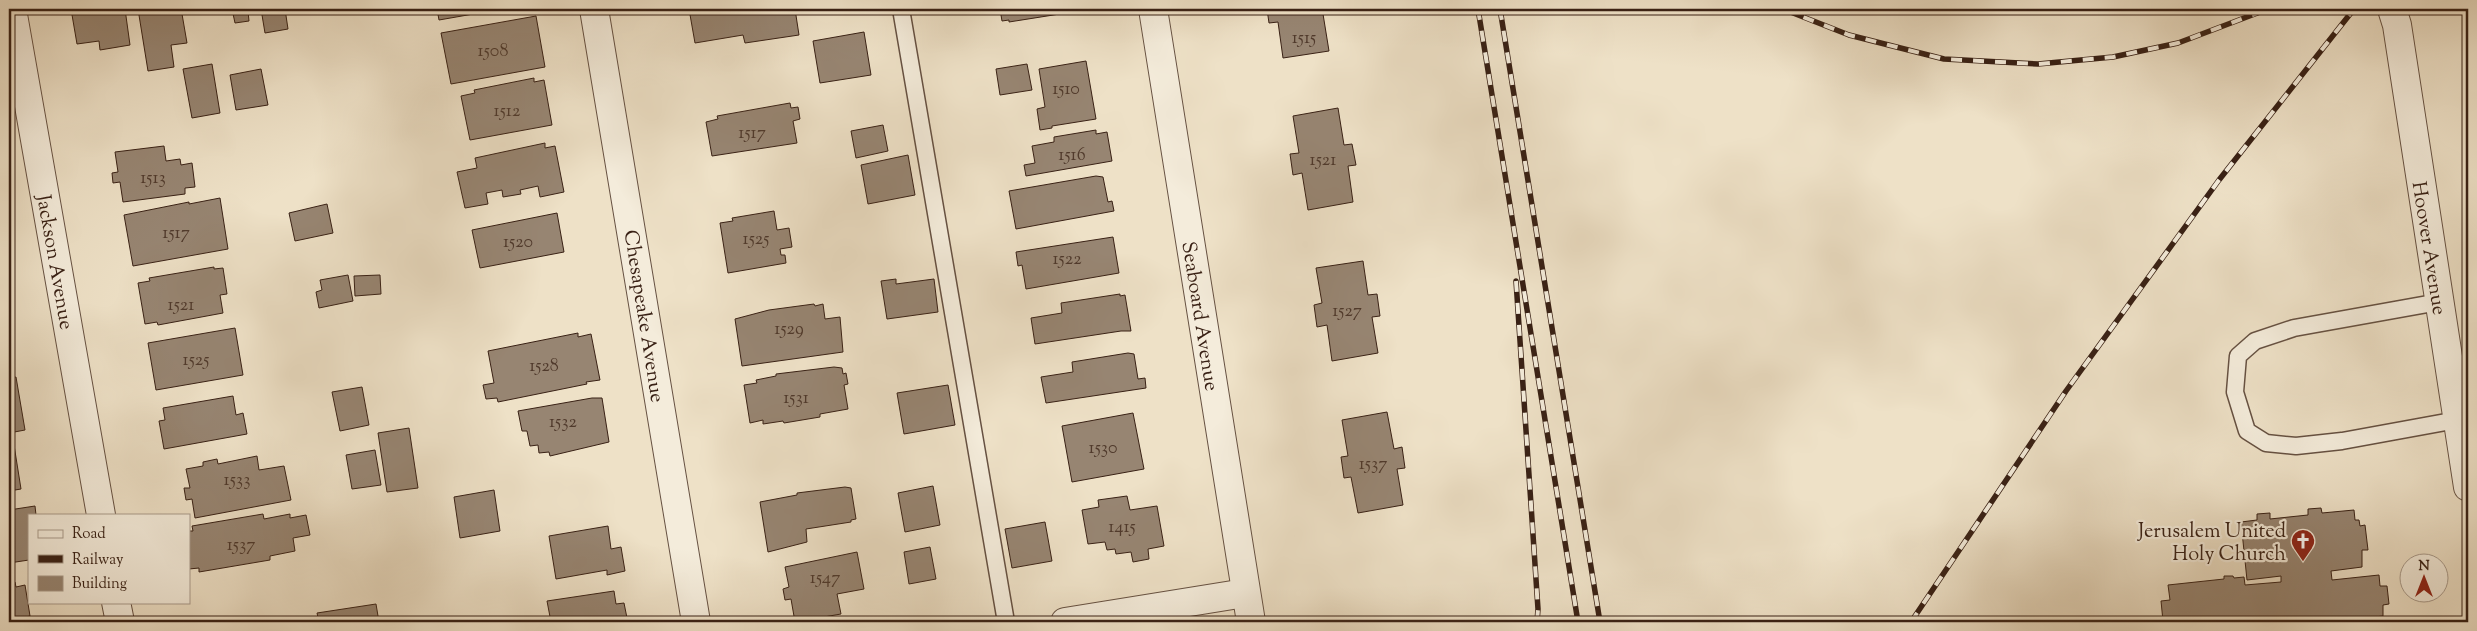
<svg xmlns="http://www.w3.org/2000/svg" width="2477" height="631" font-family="'Sorts Mill Goudy',serif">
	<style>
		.building { fill: #978572; stroke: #392115 }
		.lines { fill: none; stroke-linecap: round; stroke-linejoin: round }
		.service-casing { stroke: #665142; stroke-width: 19 }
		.minor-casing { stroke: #665142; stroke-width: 30 }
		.tertiary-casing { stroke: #665142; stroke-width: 30 }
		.service { stroke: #f4ecdb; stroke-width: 16 }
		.minor { stroke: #f4ecdb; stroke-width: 28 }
		.tertiary { stroke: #f4ecdb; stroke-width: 28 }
		.rail-casing { stroke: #392115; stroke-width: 5.5 }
		.rail { stroke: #f4ecdb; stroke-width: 4; stroke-dasharray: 11; stroke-linecap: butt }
		.labels { text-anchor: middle; stroke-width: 4.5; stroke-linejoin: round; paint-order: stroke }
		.number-label { font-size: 18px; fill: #503a2c }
		.street-label { font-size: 20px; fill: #392115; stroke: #f4ecdb }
		.poi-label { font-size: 20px; fill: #392115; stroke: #f4ecdb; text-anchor: end }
	</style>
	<rect width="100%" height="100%" fill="#eee1c7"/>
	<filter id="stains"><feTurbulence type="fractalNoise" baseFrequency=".004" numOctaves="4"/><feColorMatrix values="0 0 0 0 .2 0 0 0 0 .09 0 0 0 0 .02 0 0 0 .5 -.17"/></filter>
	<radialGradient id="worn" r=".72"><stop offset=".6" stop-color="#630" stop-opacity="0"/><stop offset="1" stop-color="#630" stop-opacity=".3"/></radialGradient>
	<!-- building -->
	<g class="building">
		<polygon points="71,9 112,9 113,11 125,9 130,45 100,50 99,41 77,44"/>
		<polygon points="138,9 185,9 185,13 182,14 187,43 171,45 174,67 148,71"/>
		<polygon points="232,9 259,9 248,11 249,21 235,23"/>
		<polygon points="261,9 285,9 288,29 265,33"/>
		<polygon points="437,9 502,9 439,20"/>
		<polygon points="689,9 795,9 799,35 745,43 743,35 695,43"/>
		<polygon points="1000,9 1085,9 1085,10 1009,22 1009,20 1002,21"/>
		<polygon points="1267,9 1330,9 1331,13 1323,14 1329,51 1283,58 1278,22 1269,23"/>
		<polygon points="536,16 545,67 451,84 441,33"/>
		<polygon points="864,32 871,75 820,83 813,41"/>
		<polygon points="1086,61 1096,119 1052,126 1052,128 1040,130 1037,109 1045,107 1039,69"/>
		<polygon points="212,64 220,113 192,118 183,69"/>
		<polygon points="1027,64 1032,90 1000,95 996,69"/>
		<polygon points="261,69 268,105 236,110 230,75"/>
		<polygon points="534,78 534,82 544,80 552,125 470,140 461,96 475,93 474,90"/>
		<polygon points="790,103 791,108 798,107 800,119 793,121 797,143 712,156 706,122 718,119 717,116"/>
		<polygon points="1338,108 1344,145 1352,144 1356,165 1348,166 1353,202 1308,210 1302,173 1293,175 1290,154 1299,153 1293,116"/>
		<polygon points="883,125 888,151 856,158 851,131"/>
		<polygon points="1096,130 1096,134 1107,132 1112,161 1026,176 1024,165 1035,163 1032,146 1054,142 1054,137"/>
		<polygon points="545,143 545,148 555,146 564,192 540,197 538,186 520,190 521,194 503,197 502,190 486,193 488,204 465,208 457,172 477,168 475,158"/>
		<polygon points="164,146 166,161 180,159 181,165 192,163 195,187 185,188 185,194 123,202 120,182 113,183 112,173 118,172 115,152"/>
		<polygon points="908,155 915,195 868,204 861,165"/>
		<polygon points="1096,176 1103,177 1108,202 1112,201 1114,211 1016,229 1009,191"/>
		<polygon points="220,198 228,249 133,266 124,215 189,202 189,204"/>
		<polygon points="327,204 333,233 295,241 289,213"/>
		<polygon points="774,211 777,230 789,228 792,247 780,249 781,255 785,255 786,263 728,273 720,223 733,221 732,218"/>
		<polygon points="557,213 564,252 480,268 472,230"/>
		<polygon points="1113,237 1119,273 1026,289 1022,265 1018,266 1016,252"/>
		<polygon points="1363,261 1368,295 1377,294 1380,316 1372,317 1378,353 1332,361 1327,325 1317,327 1314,305 1322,303 1316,268"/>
		<polygon points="214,267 214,269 223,268 227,294 220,295 223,313 158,325 157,322 145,324 138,283 150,281 149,278"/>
		<polygon points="348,275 353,301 319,308 316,292 322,290 320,280"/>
		<polygon points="380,275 381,294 355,296 354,276"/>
		<polygon points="896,279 896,284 934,279 938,312 887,319 881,281"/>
		<polygon points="1120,294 1120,296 1125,295 1131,331 1121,331 1035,344 1031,318 1062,313 1061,303"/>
		<polygon points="814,304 815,306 823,304 825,319 840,317 843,352 742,366 735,319 769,310"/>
		<polygon points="235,328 243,375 156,390 148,343"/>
		<polygon points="578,333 578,337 591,334 600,380 586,382 587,384 498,402 497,398 486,399 483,385 494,383 488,351"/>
		<polygon points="1128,353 1134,354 1138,379 1145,378 1146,388 1046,403 1041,377 1073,372 1072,362"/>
		<polygon points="834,367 842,368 843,374 846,373 848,384 844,385 848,409 820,414 820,417 784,423 783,421 763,424 763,420 750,423 744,385 757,383 756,380 776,376 776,374"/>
		<polygon points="16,377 25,430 9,433 9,378"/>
		<polygon points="948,385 955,425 904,434 897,393"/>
		<polygon points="362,387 369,425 340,431 332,392"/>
		<polygon points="233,396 236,415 243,413 247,434 164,449 159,421 165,420 163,408"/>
		<polygon points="592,398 602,398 609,442 550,456 549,452 539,453 538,445 530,446 527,431 522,431 518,411"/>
		<polygon points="1387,412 1394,449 1402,447 1405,468 1397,469 1403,505 1358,513 1351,477 1344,478 1341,457 1348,456 1342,420"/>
		<polygon points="1133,413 1144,469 1072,482 1062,426"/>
		<polygon points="409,428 418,488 387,492 378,433"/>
		<polygon points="9,445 14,445 21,489 9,491"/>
		<polygon points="375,450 381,485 352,489 346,455"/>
		<polygon points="257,456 259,470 284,466 291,500 195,518 192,499 186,500 184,488 190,488 186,469 203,466 203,462 217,459 218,464"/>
		<polygon points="933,486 940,525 905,532 898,493"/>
		<polygon points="845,487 851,488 856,519 851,520 851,522 806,529 807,542 768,552 760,502 797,495 797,493"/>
		<polygon points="494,490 500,531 460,538 454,497"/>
		<polygon points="1127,496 1130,510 1157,506 1164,546 1148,549 1149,559 1133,562 1131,552 1116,554 1115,549 1107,550 1105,542 1088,544 1082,510 1099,507 1098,500"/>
		<polygon points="35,506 36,515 29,515 29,560 9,563 9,510"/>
		<polygon points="2321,508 2322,513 2354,510 2355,520 2359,520 2360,526 2365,525 2368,550 2362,550 2362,567 2331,571 2332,580 2379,575 2380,586 2387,586 2389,604 2383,605 2383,616 2330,622 2324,622 2323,620 2301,622 2163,621 2161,601 2170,600 2168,585 2224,579 2224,576 2233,576 2234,578 2244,577 2245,585 2281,582 2281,576 2247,580 2241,522 2257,520 2257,514 2270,513 2270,519 2308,515 2308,509"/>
		<polygon points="263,514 264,519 290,514 290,518 306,515 310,535 293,538 295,551 270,556 270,560 199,572 199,568 189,569 189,531 193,531 192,526"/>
		<polygon points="1045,522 1052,561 1012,568 1005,529"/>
		<polygon points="608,526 611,549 621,547 625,571 607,575 607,570 556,579 549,536"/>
		<polygon points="930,547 936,579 909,584 904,552"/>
		<polygon points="857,552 864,589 837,594 841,614 795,622 791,599 785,600 783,589 789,587 785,567"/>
		<polygon points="15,582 16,587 25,585 30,616 21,618 21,622 9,622 9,583"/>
		<polygon points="614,591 616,604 624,603 627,618 621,619 622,622 551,622 547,601"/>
		<polygon points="376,604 379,622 319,622 317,613"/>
	</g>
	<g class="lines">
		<!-- service casing -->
		<g class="service-casing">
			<g id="service">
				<polyline points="901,9 1006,622"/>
				<polyline points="2439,302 2294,328 2255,341 2238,356 2235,392 2247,431 2266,443 2296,446 2342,441 2457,420"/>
			</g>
		</g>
		<!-- minor casing -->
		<g class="minor-casing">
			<g id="minor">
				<polyline points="12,9 101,515"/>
				<polyline points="1153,9 1251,622"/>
				<polyline points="2392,9 2397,25 2468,487"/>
				<polyline points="116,602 120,622"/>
				<polyline points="1065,622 1245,593"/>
			</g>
		</g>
		<!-- tertiary casing -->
		<g class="tertiary-casing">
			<polyline id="tertiary" points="594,9 696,622"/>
		</g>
		<!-- service -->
		<use href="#service" class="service"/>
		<!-- minor -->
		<use href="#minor" class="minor"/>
		<!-- tertiary -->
		<use href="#tertiary" class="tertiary"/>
		<!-- rail casing -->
		<g class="rail-casing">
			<g id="rail">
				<polyline points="1478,9 1578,622"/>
				<polyline points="1500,9 1600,622"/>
				<polyline points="1783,9 1849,35 1944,59 2038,64 2113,57 2178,43 2268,9"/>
				<polyline points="1516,281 1538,609 1537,622"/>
				<polyline points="1911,622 2066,391 2219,180 2354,9"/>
			</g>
		</g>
		<!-- rail -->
		<use href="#rail" class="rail"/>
	</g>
	<!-- icons -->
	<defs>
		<g id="church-pin" transform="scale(1.25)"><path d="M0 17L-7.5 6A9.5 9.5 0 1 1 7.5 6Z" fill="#8f2418" stroke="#f4ecdb"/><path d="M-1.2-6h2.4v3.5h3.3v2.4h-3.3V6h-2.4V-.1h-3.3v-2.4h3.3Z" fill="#fff"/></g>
	</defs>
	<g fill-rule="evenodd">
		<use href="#church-pin" x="2303" y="541"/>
	</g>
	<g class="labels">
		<!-- number labels -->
		<g class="number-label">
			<text x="1304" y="43">1515</text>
			<text x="493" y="56">1508</text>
			<text x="1066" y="94">1510</text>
			<text x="507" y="116">1512</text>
			<text x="752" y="138">1517</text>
			<text x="1072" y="160">1516</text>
			<text x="1323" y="165">1521</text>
			<text x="153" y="183">1513</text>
			<text x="176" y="238">1517</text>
			<text x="756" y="244">1525</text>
			<text x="518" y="247">1520</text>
			<text x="1067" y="264">1522</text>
			<text x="181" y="310">1521</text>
			<text x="1347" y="316">1527</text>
			<text x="789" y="334">1529</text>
			<text x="196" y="365">1525</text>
			<text x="544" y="371">1528</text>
			<text x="796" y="403">1531</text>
			<text x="563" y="427">1532</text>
			<text x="1103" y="453">1530</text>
			<text x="1373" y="469">1537</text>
			<text x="237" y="485">1533</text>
			<text x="1122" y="532">1415</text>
			<text x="241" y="550">1537</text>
			<text x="825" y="583">1547</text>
		</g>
		<!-- street labels -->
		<g class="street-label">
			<text transform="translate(2430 248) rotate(81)" y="7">Hoover Avenue</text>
			<text transform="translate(56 262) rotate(80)" y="7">Jackson Avenue</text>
			<text transform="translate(645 316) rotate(81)" y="7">Chesapeake Avenue</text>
			<text transform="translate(1201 316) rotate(81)" y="7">Seaboard Avenue</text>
		</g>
		<!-- poi labels -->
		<g class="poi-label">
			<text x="2286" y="537">Jerusalem United<tspan x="2286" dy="23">Holy Church</tspan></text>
		</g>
	</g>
	<!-- margin -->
	<rect width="2477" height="631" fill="none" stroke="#eee1c7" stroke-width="30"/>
	<rect x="10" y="10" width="2457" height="611" fill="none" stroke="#392115" stroke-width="2.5"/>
	<rect x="15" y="15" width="2447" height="601" fill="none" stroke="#392115"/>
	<!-- legend -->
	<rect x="28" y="514" width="162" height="90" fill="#f4ecdb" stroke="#a99b8c"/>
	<rect x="38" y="530" width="25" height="8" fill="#f4ecdb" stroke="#a99b8c"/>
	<text x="72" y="538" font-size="15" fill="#392115">Road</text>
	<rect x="38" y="555" width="25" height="8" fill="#392115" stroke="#a99b8c"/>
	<text x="72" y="564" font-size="15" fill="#392115">Railway</text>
	<rect x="38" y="576" width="25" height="15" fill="#978572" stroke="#a99b8c"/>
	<text x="72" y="588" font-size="15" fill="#392115">Building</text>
	<!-- north arrow -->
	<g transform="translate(2424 578)"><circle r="24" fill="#f4ecdb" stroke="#a99b8c"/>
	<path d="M0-4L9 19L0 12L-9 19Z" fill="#8f2418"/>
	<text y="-8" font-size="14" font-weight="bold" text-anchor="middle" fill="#392115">N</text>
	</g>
	<rect width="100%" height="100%" filter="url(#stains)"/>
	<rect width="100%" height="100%" fill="url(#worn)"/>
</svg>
